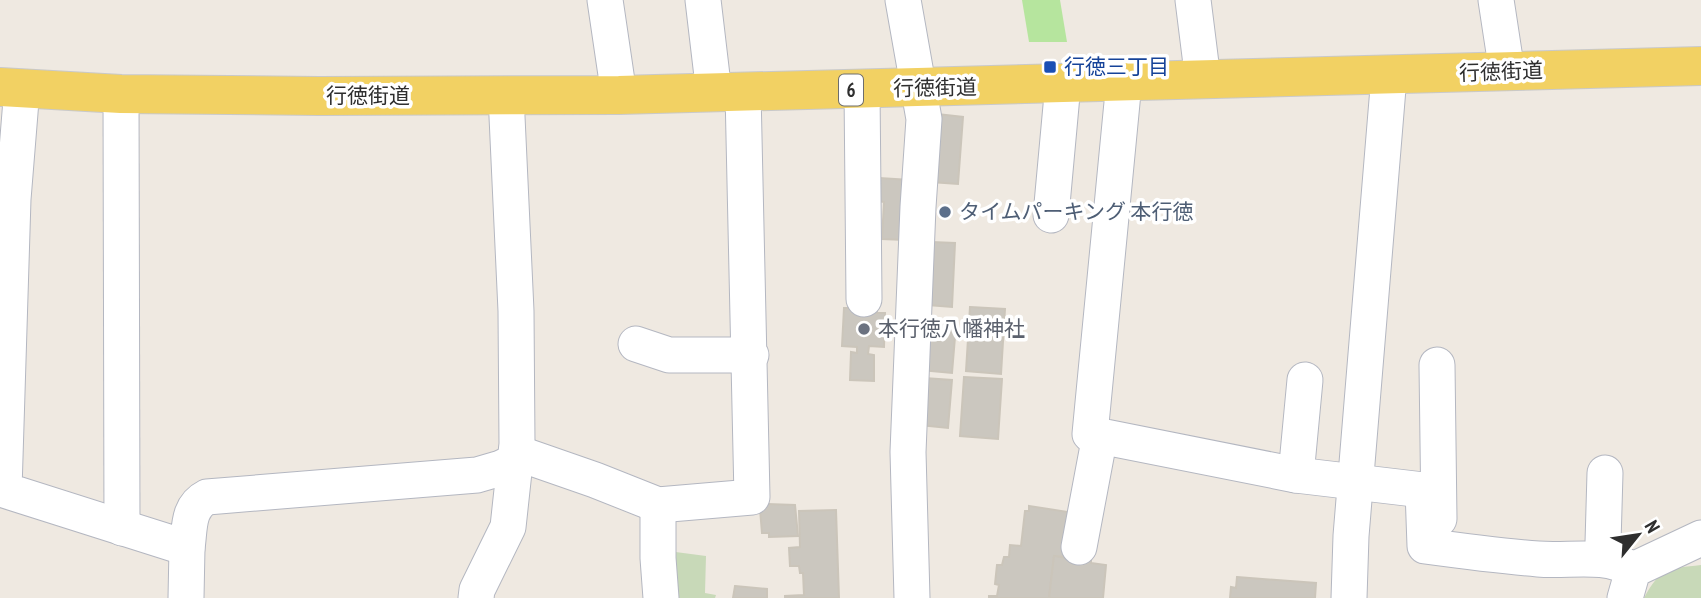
<svg xmlns="http://www.w3.org/2000/svg" width="1701" height="598" font-family="'PT Sans Narrow','Noto Sans JP',sans-serif">
	<style>
		.green { fill: #b6e59e }
		.cemetery { fill: #c8d9b8 }
		.building { fill: #cbc7bf; stroke: #cbc5ba; stroke-width: 2 }
		.lines { fill: none; stroke-linecap: round; stroke-linejoin: round }
		.minor-casing { stroke: #b4b7c1; stroke-width: 37 }
		.major-casing { stroke: #c9c9c9; stroke-width: 40 }
		.minor { stroke: #fff; stroke-width: 35 }
		.major { stroke: #f2d163; stroke-width: 38 }
		.transit-dot { fill: #1a4fb4; stroke: #fff; stroke-width: 2.5 }
		.service-dot { fill: #5c6f8a; stroke: #fff; stroke-width: 2.5 }
		.worship-dot { fill: #6b7280; stroke: #fff; stroke-width: 2.5 }
		.labels { text-anchor: middle; stroke-width: 7; stroke-linejoin: round; paint-order: stroke }
		.shield { fill: #fff; stroke: #6d6d6d; stroke-width: 2 }
		.shield-label { font-size: 19px; font-weight: bold; fill: #2e2e2e }
		.transit-label { font-size: 21px; fill: #164399; stroke: #fff; text-anchor: start }
		.street-label { font-size: 21px; fill: #2e2e2e; stroke: #fff }
		.service-label { font-size: 21px; fill: #4e5e75; stroke: #fff; text-anchor: start }
		.worship-label { font-size: 21px; fill: #5b616d; stroke: #fff; text-anchor: start }
	</style>
	<rect width="100%" height="100%" fill="#efe9e1"/>
	<!-- green -->
	<polygon class="green" points="1022,0 1060,0 1067,42 1029,42"/>
	<!-- cemetery -->
	<g class="cemetery">
		<polygon points="668,551 706,556 705,593 716,595 715,598 671,598"/>
		<path d="M1701,565V598H1644C1661,567 1668,569 1701,565Z"/>
	</g>
	<!-- building -->
	<g class="building">
		<polygon points="937,114 963,117 958,184 931,182"/>
		<polygon points="879,178 910,180 906,240 882,239 884,202 877,201"/>
		<polygon points="931,242 955,243 952,307 928,305"/>
		<polygon points="877,303 877,313 885,313 884,347 869,346 868,354 874,355 874,381 850,380 851,352 857,353 857,347 842,346 844,308 854,308"/>
		<polygon points="970,307 1005,309 1001,374 966,371"/>
		<polygon points="925,322 956,325 952,373 921,370"/>
		<polygon points="964,377 1002,379 998,439 960,436"/>
		<polygon points="924,378 952,380 948,428 920,425"/>
		<polygon points="767,504 795,505 798,536 769,537 769,533 762,533 760,509"/>
		<polygon points="1029,506 1068,512 1064,557 1054,556 1049,598 989,598 989,596 997,596 999,585 995,584 997,565 1002,565 1004,557 1009,557 1010,545 1021,546 1025,511 1029,511"/>
		<polygon points="836,510 839,598 785,598 785,596 804,595 803,573 800,573 799,566 790,566 789,548 800,547 799,511"/>
		<polygon points="1054,556 1067,558 1091,556 1091,563 1106,565 1103,598 1049,598"/>
		<polygon points="1237,577 1316,583 1315,598 1230,598 1231,587 1236,588"/>
		<polygon points="735,586 767,589 767,598 733,598"/>
	</g>
	<g class="lines">
		<!-- minor casing -->
		<g class="minor-casing">
			<g id="minor">
				<polyline points="605,0 619,95"/>
				<polyline points="703,0 714,93"/>
				<polyline points="903,0 924,119 918,207 908,452 912,598"/>
				<polyline points="1193,0 1203,80"/>
				<polyline points="1496,0 1507,72"/>
				<path d="M1124,82L1090,434L1296,475L1423,490L1425,546C1462,551 1500,556 1538,559C1570,562 1603,552 1633,570"/>
				<path d="M22,88L13,199L4,490L187,548C190,529 187,507 207,497L477,475L501,468L526,456L595,480L658,505L752,497L743,92"/>
				<polyline points="862,89 864,299"/>
				<polyline points="121,94 122,528"/>
				<polyline points="1051,215 1063,84"/>
				<polyline points="636,344 669,355 751,355"/>
				<polyline points="1437,365 1439,519"/>
				<polyline points="1605,473 1603,543 1608,559"/>
				<polyline points="1296,475 1305,380"/>
				<polyline points="658,505 658,558 661,598"/>
				<polyline points="1079,547 1098,446 1098,435"/>
				<polyline points="186,598 187,548"/>
				<polyline points="476,598 477,590 508,527 517,444 516,311 506,95"/>
				<polyline points="1349,598 1351,536 1389,76"/>
				<polyline points="1625,598 1633,570 1701,538"/>
			</g>
		</g>
		<!-- major casing -->
		<g class="major-casing">
			<polyline id="major" points="0,87 121,94 319,96 619,95 1701,66"/>
		</g>
		<!-- minor -->
		<use href="#minor" class="minor"/>
		<!-- major -->
		<use href="#major" class="major"/>
	</g>
	<!-- markers -->
	<rect class="transit-dot" x="1043" y="60" width="14" height="14" rx="3.5"/>
	<circle class="service-dot" cx="945" cy="212" r="7"/>
	<circle class="worship-dot" cx="864" cy="329" r="7"/>
	<g class="labels">
		<!-- shield labels -->
		<rect class="shield" x="839" y="74.5" width="24" height="31" rx="5"/>
		<g class="shield-label">
			<text x="851" y="97">6</text>
		</g>
		<!-- transit labels -->
		<g class="transit-label">
			<text x="1064" y="74">行徳三丁目</text>
		</g>
		<!-- street labels -->
		<g class="street-label">
			<text transform="translate(1501 72) rotate(-2)" y="7">行徳街道</text>
			<text transform="translate(935 88) rotate(-1)" y="7">行徳街道</text>
			<text x="368" y="103">行徳街道</text>
		</g>
		<!-- service labels -->
		<g class="service-label">
			<text x="959" y="219">タイムパーキング 本行徳</text>
		</g>
		<!-- worship labels -->
		<g class="worship-label">
			<text x="878" y="336">本行徳八幡神社</text>
		</g>
	</g>
	<!-- north arrow -->
	<g transform="translate(1638 535) rotate(60)" stroke="#ffffff" stroke-width="5" paint-order="stroke">
	<path d="M0-5L12 26L0 18L-12 26Z" fill="#2e2e2e"/>
	<text y="-10" font-size="19" font-weight="bold" text-anchor="middle" fill="#2e2e2e">N</text>
	</g>
</svg>
